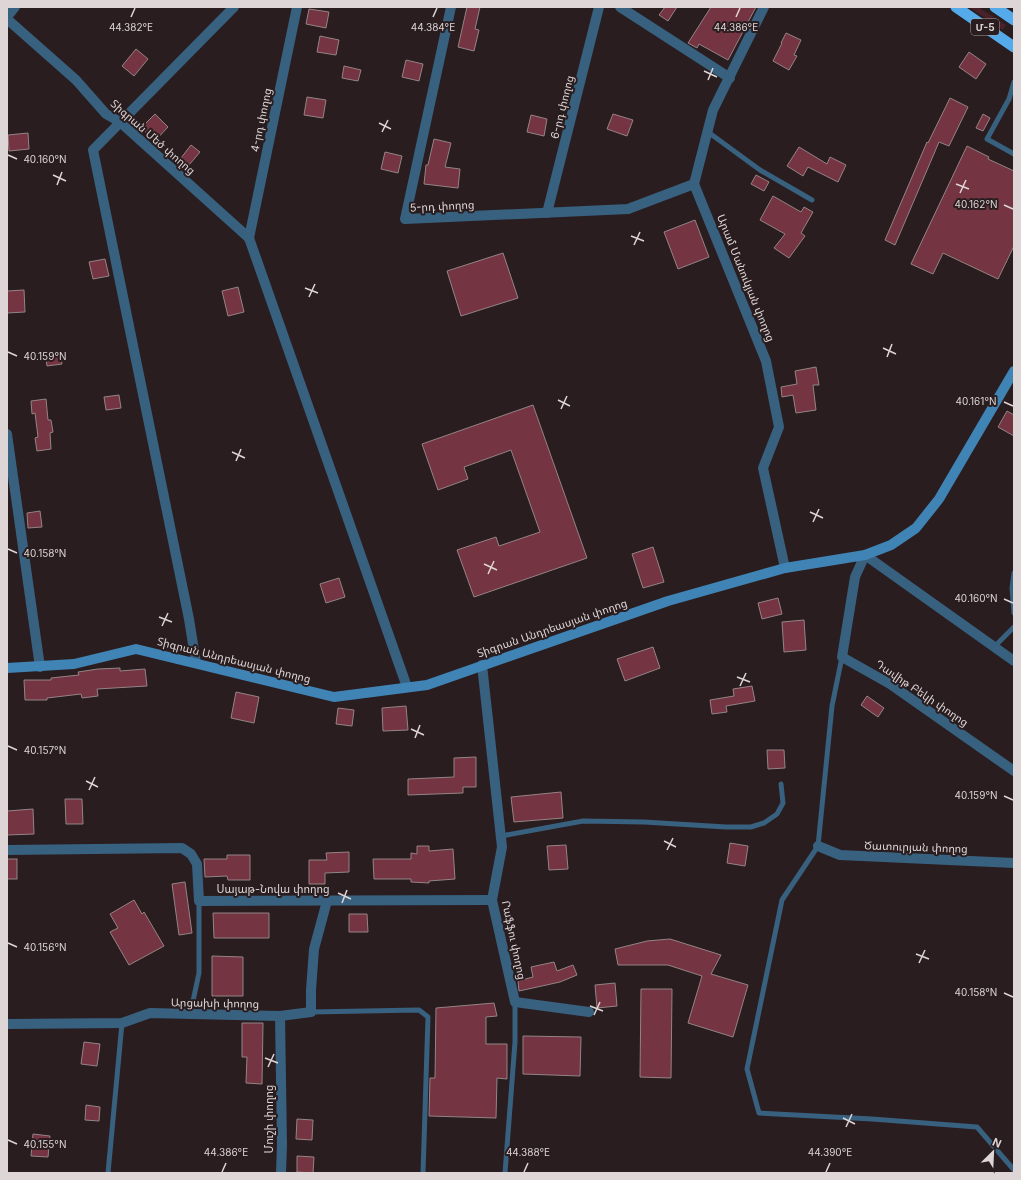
<svg xmlns="http://www.w3.org/2000/svg" width="1021" height="1180" font-family="Inter,'Noto Sans Armenian',sans-serif">
	<style>
		.green { fill: #492129 }
		.building { fill: #743442; stroke: #948486 }
		.lines { fill: none; stroke-linecap: round; stroke-linejoin: round }
		.service { stroke: #38607f; stroke-width: 5 }
		.minor { stroke: #38607f; stroke-width: 10 }
		.secondary { stroke: #4084b5; stroke-width: 10 }
		.trunk { stroke: #55abea; stroke-width: 11 }
		.ticks { fill: none; stroke: #ded5d6; stroke-width: 1.5 }
		.labels { text-anchor: middle; stroke-width: 4; stroke-linejoin: round; paint-order: stroke }
		.shield { fill: #291d1f; stroke: #a89e9f; stroke-width: 1 }
		.shield-label { font-size: 10px; font-weight: bold; fill: #ded5d6 }
		.street-label { font-size: 11px; fill: #ded5d6; stroke: #291d1f }
		.ticks-label { font-size: 10px; text-anchor: middle; fill: #ded5d6; stroke: #291d1f; stroke-width: 4; stroke-linejoin: round; paint-order: stroke }
	</style>
	<rect width="100%" height="100%" fill="#291d1f"/>
	<!-- green -->
	<polygon class="green" points="969,7 978,7 1006,25 1003,30"/>
	<!-- building -->
	<g class="building">
		<polygon points="467,7 480,7 475,29 479,30 474,51 458,47"/>
		<polygon points="665,7 677,7 668,21 659,15"/>
		<polygon points="711,7 756,7 728,60 699,44 697,48 688,43"/>
		<polygon points="309,9 329,12 326,28 306,24"/>
		<polygon points="786,33 801,40 794,55 797,56 789,70 773,61 782,43 781,43"/>
		<polygon points="320,36 339,40 336,55 317,52"/>
		<polygon points="136,49 148,59 134,76 122,66"/>
		<polygon points="969,52 986,64 976,79 959,67"/>
		<polygon points="406,60 423,64 419,81 402,77"/>
		<polygon points="344,66 361,70 358,81 342,78"/>
		<polygon points="307,97 326,100 323,118 304,115"/>
		<polygon points="950,98 968,107 949,146 939,142 895,245 885,240 927,142 928,143"/>
		<polygon points="155,114 168,127 155,141 141,128"/>
		<polygon points="613,114 633,120 627,136 607,129"/>
		<polygon points="983,114 990,118 983,131 976,128"/>
		<polygon points="531,115 547,119 544,136 527,132"/>
		<polygon points="28,133 29,149 9,151 8,135"/>
		<polygon points="434,139 451,143 445,167 460,169 458,188 424,184 426,165 428,165"/>
		<polygon points="191,145 200,152 189,165 181,158"/>
		<polygon points="967,146 989,157 988,159 1014,171 1014,246 998,279 943,253 933,274 911,264"/>
		<polygon points="799,147 827,164 830,157 846,165 838,182 808,167 803,176 787,166"/>
		<polygon points="385,152 402,156 398,173 381,169"/>
		<polygon points="756,175 769,182 764,191 751,184"/>
		<polygon points="773,196 801,212 804,207 813,212 801,233 805,236 789,258 774,248 785,234 760,220"/>
		<polygon points="695,220 709,257 678,269 664,232"/>
		<polygon points="503,253 518,298 461,316 447,271"/>
		<polygon points="105,259 109,276 93,279 89,262"/>
		<polygon points="238,287 244,312 228,316 222,291"/>
		<polygon points="24,290 25,312 7,313 7,291"/>
		<polygon points="60,351 62,364 47,366 45,353"/>
		<polygon points="816,367 819,385 813,385 816,410 796,413 793,395 782,397 781,387 797,384 795,371"/>
		<polygon points="119,395 121,408 106,410 104,397"/>
		<polygon points="46,399 48,420 51,420 53,432 50,433 51,449 37,451 35,438 38,437 35,413 32,414 31,401"/>
		<polygon points="533,405 587,558 474,597 457,550 496,537 499,546 540,532 511,450 464,467 468,479 438,490 422,444"/>
		<polygon points="1007,411 1014,415 1014,436 998,427"/>
		<polygon points="40,511 42,527 28,528 27,513"/>
		<polygon points="653,547 664,582 643,588 632,554"/>
		<polygon points="339,578 345,597 326,603 320,584"/>
		<polygon points="778,598 782,614 762,619 758,603"/>
		<polygon points="804,620 806,650 784,652 782,622"/>
		<polygon points="653,647 660,668 625,681 617,659"/>
		<polygon points="120,668 120,671 145,669 147,686 97,689 98,696 82,698 81,694 47,698 47,700 25,700 24,680 51,680 51,678 79,675 78,672 98,669"/>
		<polygon points="752,686 755,701 726,706 727,712 712,714 710,700 734,696 733,689"/>
		<polygon points="236,692 259,697 254,723 231,718"/>
		<polygon points="867,696 884,708 878,717 861,705"/>
		<polygon points="406,706 408,730 383,731 382,708"/>
		<polygon points="338,708 354,710 352,726 336,724"/>
		<polygon points="767,750 784,750 785,768 768,769"/>
		<polygon points="476,757 476,787 463,787 463,793 408,795 408,779 454,777 454,758"/>
		<polygon points="561,792 563,818 514,822 511,797"/>
		<polygon points="65,799 82,799 83,824 66,824"/>
		<polygon points="33,809 34,834 7,835 7,811"/>
		<polygon points="730,843 748,846 745,866 727,863"/>
		<polygon points="566,845 568,869 549,870 547,846"/>
		<polygon points="417,846 429,846 429,851 453,849 455,879 429,881 429,883 411,882 411,879 374,879 373,859 411,859 411,853 417,854"/>
		<polygon points="349,852 349,872 325,873 325,884 309,884 309,860 327,860 326,853"/>
		<polygon points="227,855 250,855 250,880 228,880 227,876 205,877 204,859 227,859"/>
		<rect x="7" y="859" width="10" height="20"/>
		<polygon points="185,882 192,933 179,935 172,884"/>
		<polygon points="134,900 142,914 144,912 164,946 129,965 110,932 118,928 110,914"/>
		<polygon points="213,913 269,913 269,938 214,938"/>
		<polygon points="349,914 367,914 368,932 349,932"/>
		<polygon points="670,939 721,955 711,974 748,985 733,1037 688,1023 702,976 668,965 618,965 615,949 647,941"/>
		<polygon points="212,956 243,957 243,996 212,996"/>
		<polygon points="554,962 557,971 573,965 577,975 560,982 519,991 518,981 533,977 531,967"/>
		<polygon points="615,983 617,1006 597,1008 595,985"/>
		<polygon points="641,989 672,989 671,1078 640,1077"/>
		<polygon points="494,1003 497,1016 486,1017 486,1044 507,1044 507,1079 497,1078 496,1118 429,1116 430,1078 435,1078 436,1008"/>
		<polygon points="242,1023 263,1023 262,1084 246,1083 247,1057 242,1057"/>
		<polygon points="523,1036 581,1037 580,1076 523,1074"/>
		<polygon points="84,1042 100,1044 97,1066 81,1064"/>
		<polygon points="86,1105 100,1107 99,1121 85,1120"/>
		<polygon points="297,1119 313,1120 312,1140 296,1139"/>
		<polygon points="33,1134 50,1136 48,1157 31,1156"/>
		<polygon points="297,1156 314,1157 313,1173 297,1172"/>
	</g>
	<g class="lines">
		<!-- service -->
		<g class="service">
			<polyline points="1014,82 1009,99 987,139 1014,154"/>
			<polyline points="708,132 760,170 812,200"/>
			<polyline points="1014,573 1012,588 1014,613"/>
			<polyline points="994,647 1014,627"/>
			<polyline points="842,657 832,706 818,846 782,900 747,1069 759,1113 872,1119 977,1127 1014,1170"/>
			<polyline points="501,836 583,821 644,822 726,827 751,827 764,823 777,814 783,803 781,784"/>
			<polyline points="311,1012 419,1010 428,1017 423,1173"/>
			<polyline points="190,1015 199,973 199,901"/>
			<polyline points="108,1173 122,1023"/>
			<polyline points="505,1173 515,1042 515,1002"/>
		</g>
		<!-- minor -->
		<g class="minor">
			<polyline points="451,7 405,219 628,209 694,184"/>
			<polyline points="620,7 730,78"/>
			<polyline points="764,7 713,110 694,184 766,361 779,427 763,468 785,568"/>
			<polyline points="7,17 15,7"/>
			<polyline points="7,19 76,80 106,114 120,122 249,238 407,687"/>
			<polyline points="547,213 599,7"/>
			<polyline points="249,238 297,7"/>
			<polyline points="7,434 40,667"/>
			<polyline points="1014,661 865,555 855,577 842,657 890,684 1014,771"/>
			<polyline points="196,663 189,619 93,150 234,7"/>
			<polyline points="482,665 502,847 492,900 515,1002 589,1012"/>
			<polyline points="818,846 840,855 1014,863"/>
			<polyline points="7,850 182,848 191,854 197,864 199,901 492,900"/>
			<polyline points="280,1016 282,1144 281,1173"/>
			<polyline points="7,1024 122,1023 150,1013 280,1016 311,1012 311,990 314,949 327,901"/>
		</g>
		<!-- secondary -->
		<polyline class="secondary" points="7,668 74,664 136,649 334,697 427,685 668,601 785,568 865,555 891,545 916,528 939,499 1014,371"/>
		<!-- trunk -->
		<g class="trunk">
			<polyline points="956,7 1014,47"/>
			<polyline points="995,7 1014,20"/>
		</g>
	</g>
	<!-- ticks -->
	<path class="ticks" d="M131,17L135,8M433,17L437,8M736,17L740,8M704,71L717,77M708,80L713,68M379,123L391,129M382,132L388,120M8,155L17,159M53,175L66,181M956,184L969,189M57,185L62,172M960,193L966,180M1004,205L1013,209M631,236L644,241M634,245L640,232M305,288L318,293M309,297L315,284M883,348L896,354M8,352L17,356M887,357L892,344M558,400L570,406M1004,402L1013,406M561,409L567,396M232,452L245,458M236,461L241,449M810,512L823,518M813,522L819,509M8,549L17,553M484,564L497,570M488,574L494,561M1004,599L1013,603M159,617L172,622M162,626L168,613M737,677L750,682M740,686L746,673M411,729L424,735M415,738L420,725M8,746L17,750M86,781L98,787M89,790L95,777M1004,796L1013,800M664,841L676,847M667,850L673,838M338,893L351,899M342,903L347,890M8,943L17,947M916,954L929,959M919,963L925,950M1004,993L1013,997M590,1006L603,1011M594,1015L600,1002M265,1058L278,1063M268,1067L274,1054M843,1118L855,1124M846,1127L852,1114M8,1140L17,1144M222,1172L226,1163M524,1172L528,1163M826,1172L830,1163"/>
	<g class="labels">
		<!-- shield labels -->
		<rect class="shield" x="971" y="19" width="28" height="16" rx="3"/>
		<g class="shield-label">
			<text x="985" y="31">Մ-5</text>
		</g>
		<!-- street labels -->
		<g class="street-label">
			<text transform="translate(562 107) rotate(-76)" y="4">6-րդ փողոց</text>
			<text transform="translate(261 120) rotate(-78)" y="4">4-րդ փողոց</text>
			<text transform="translate(153 137) rotate(41)" y="4">Տիգրան Մեծ փողոց</text>
			<text transform="translate(442 206) rotate(-3)" y="4">5-րդ փողոց</text>
			<text transform="translate(746 278) rotate(68)" y="4">Արամ Մանուկյան փողոց</text>
			<text transform="translate(552 628) rotate(-19)" y="4">Տիգրան Անդրեասյան փողոց</text>
			<text transform="translate(234 660) rotate(14)" y="4">Տիգրան Անդրեասյան փողոց</text>
			<text transform="translate(922 693) rotate(34)" y="4">Դավիթ Բեկի փողոց</text>
			<text transform="translate(916 847) rotate(2)" y="4">Ծատուրյան փողոց</text>
			<text x="273" y="893">Սայաթ-Նովա փողոց</text>
			<text transform="translate(514 940) rotate(78)" y="4">Րաֆֆու փողոց</text>
			<text transform="translate(215 1003) rotate(1)" y="4">Արցախի փողոց</text>
			<text transform="translate(269 1119) rotate(-90)" y="4">Մուշի փողոց</text>
		</g>
	</g>
	<g class="ticks-label">
		<text x="433" y="31">44.384°E</text>
		<text x="131" y="31">44.382°E</text>
		<text x="736" y="31">44.386°E</text>
		<text x="45" y="163">40.160°N</text>
		<text x="976" y="208">40.162°N</text>
		<text x="45" y="360">40.159°N</text>
		<text x="976" y="405">40.161°N</text>
		<text x="45" y="557">40.158°N</text>
		<text x="976" y="602">40.160°N</text>
		<text x="45" y="754">40.157°N</text>
		<text x="976" y="799">40.159°N</text>
		<text x="45" y="951">40.156°N</text>
		<text x="976" y="996">40.158°N</text>
		<text x="45" y="1148">40.155°N</text>
		<text x="226" y="1156">44.386°E</text>
		<text x="528" y="1156">44.388°E</text>
		<text x="830" y="1156">44.390°E</text>
	</g>
	<!-- border -->
	<rect width="1021" height="1180" fill="none" stroke="#ded5d6" stroke-width="16"/>
	<!-- north arrow -->
	<g transform="translate(993 1152) rotate(24)" stroke="#291d1f" stroke-width="3" paint-order="stroke">
	<path d="M0-3L7 15L0 10L-7 15Z" fill="#ded5d6"/>
	<text y="-6" font-size="11" font-weight="bold" text-anchor="middle" fill="#ded5d6">N</text>
	</g>
</svg>
